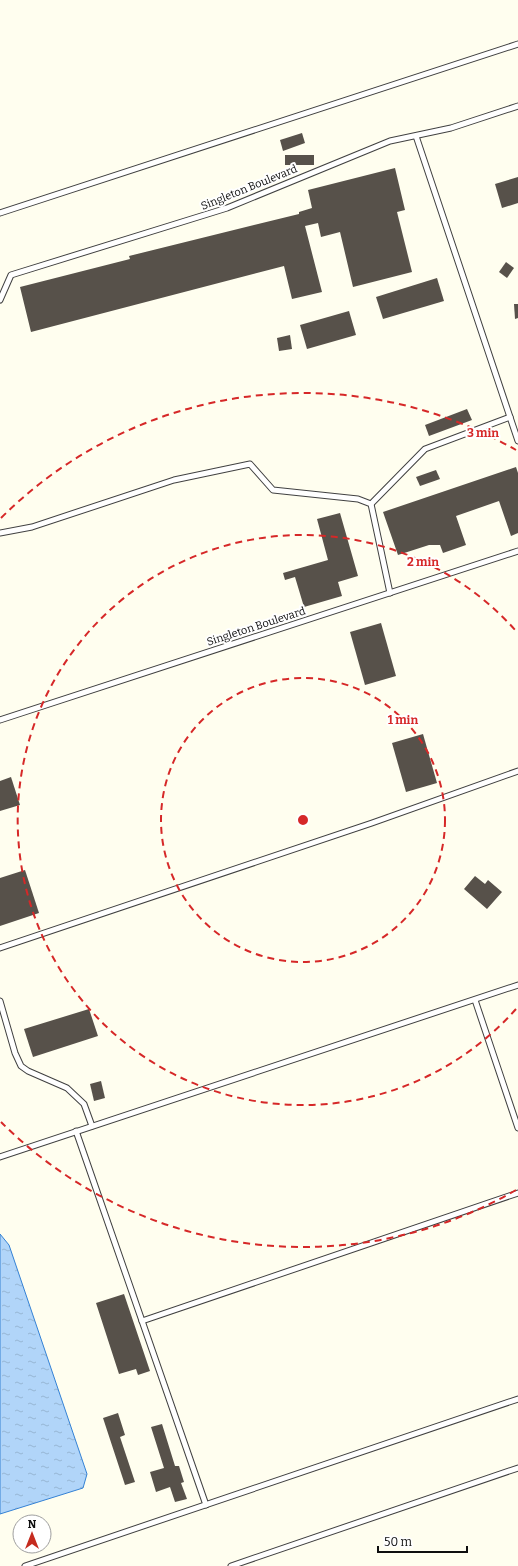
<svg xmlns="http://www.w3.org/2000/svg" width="518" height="1566" font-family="Bitter,serif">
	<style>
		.water { fill: url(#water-ripples); stroke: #3481d4 }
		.building { fill: #57514a }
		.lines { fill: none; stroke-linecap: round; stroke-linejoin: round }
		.service-casing { stroke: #414141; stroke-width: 7 }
		.service { stroke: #fff; stroke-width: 5 }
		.ring { fill: none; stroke: #d62828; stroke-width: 2; stroke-dasharray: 7 5 }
		.labels { text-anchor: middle; stroke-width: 4; stroke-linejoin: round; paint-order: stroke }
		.street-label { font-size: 11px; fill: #0e0e0e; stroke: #fff }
		.centre { fill: #d62828; stroke: #fff; stroke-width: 2 }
		.ring-label { font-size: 12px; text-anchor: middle; font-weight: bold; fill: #d62828; stroke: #fff; stroke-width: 4; stroke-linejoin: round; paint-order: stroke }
	</style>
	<defs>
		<pattern id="water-ripples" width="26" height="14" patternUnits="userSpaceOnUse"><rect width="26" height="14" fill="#b1d5f9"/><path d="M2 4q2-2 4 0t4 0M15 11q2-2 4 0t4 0" fill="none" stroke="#97b6d4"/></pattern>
	</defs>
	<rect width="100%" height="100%" fill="#fffeef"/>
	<!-- water -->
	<polygon class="water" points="0,1234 9,1245 87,1474 83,1488 0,1514"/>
	<!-- building -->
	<g class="building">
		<polygon points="302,133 305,143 283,151 280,140"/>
		<rect x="285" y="155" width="29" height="10"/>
		<polygon points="395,168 405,210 397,212 412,272 353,287 340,232 321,237 318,223 305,226 322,292 292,299 284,266 31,332 20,287 130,259 129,256 299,214 299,212 312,208 308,190"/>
		<polygon points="518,177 518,203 502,208 495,184"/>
		<polygon points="506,262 514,268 507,278 499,272"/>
		<polygon points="437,278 444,301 383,319 376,297"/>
		<polygon points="514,304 518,304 518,318 515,319"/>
		<polygon points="349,311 356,335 307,349 300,325"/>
		<polygon points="290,335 292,349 279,351 277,338"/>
		<polygon points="467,409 472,420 429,436 425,425"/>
		<polygon points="516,467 518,473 518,533 511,536 499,501 456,516 466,545 443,553 440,545 429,545 398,555 383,512"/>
		<polygon points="436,470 440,479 420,486 416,477"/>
		<polygon points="340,513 358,576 338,582 342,596 304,607 295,577 285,580 283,573 328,560 317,519"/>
		<polygon points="381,623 396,676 365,685 350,632"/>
		<polygon points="423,734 437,783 406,792 392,743"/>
		<polygon points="11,777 20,805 0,811 0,781"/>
		<polygon points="25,870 39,913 0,926 0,878"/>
		<polygon points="475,876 485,884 488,880 502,892 487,909 464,889"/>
		<polygon points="89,1009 98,1036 33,1057 24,1029"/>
		<polygon points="101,1081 105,1098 94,1101 90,1084"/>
		<polygon points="124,1294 150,1371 138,1375 136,1369 119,1374 96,1303"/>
		<polygon points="118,1413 125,1435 120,1437 135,1482 125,1485 103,1418"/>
		<polygon points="162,1424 175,1466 179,1466 184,1482 181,1483 187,1499 175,1502 170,1487 156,1492 150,1472 164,1468 151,1427"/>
	</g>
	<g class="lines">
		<!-- service casing -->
		<g class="service-casing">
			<g id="service">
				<polyline points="416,136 518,441"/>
				<polyline points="0,213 518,44"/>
				<polyline points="0,300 11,275 227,208 390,141 451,128 518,106"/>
				<polyline points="371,504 425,449 510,417"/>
				<polyline points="0,533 32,527 174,480 250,464 273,490 358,499 371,504 390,593"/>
				<polyline points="0,720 518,551"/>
				<polyline points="0,948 372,823 518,771"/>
				<polyline points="475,1000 518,1128"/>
				<polyline points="0,1001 15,1053 21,1066 28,1071 67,1088 84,1104 92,1126"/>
				<polyline points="76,1131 206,1505"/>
				<polyline points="0,1157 518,985"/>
				<polyline points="142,1321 518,1193"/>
				<polyline points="25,1566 518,1399"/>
				<polyline points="231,1566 518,1468"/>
			</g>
		</g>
		<!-- service -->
		<use href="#service" class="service"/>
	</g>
	<!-- distance rings -->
	<g class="ring">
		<circle cx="303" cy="820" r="142"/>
		<path d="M516 1009A285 285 0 1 1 516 631"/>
		<path d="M516 1190A427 427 0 0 1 1 1122M1 518A427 427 0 0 1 516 450"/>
	</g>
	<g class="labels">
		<!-- street labels -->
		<g class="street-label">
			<text transform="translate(249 187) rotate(-22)" y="4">Singleton Boulevard</text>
			<text transform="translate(256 626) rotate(-18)" y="4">Singleton Boulevard</text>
		</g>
	</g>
	<circle cx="303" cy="820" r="6" class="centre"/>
	<g class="ring-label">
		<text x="483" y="437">3 min</text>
		<text x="423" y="566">2 min</text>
		<text x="403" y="724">1 min</text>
	</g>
	<!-- north arrow -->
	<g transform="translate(32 1534)"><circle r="19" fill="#ffffff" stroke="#9f9f9f"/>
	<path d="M0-3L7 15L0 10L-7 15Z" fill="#c52b1f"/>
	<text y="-6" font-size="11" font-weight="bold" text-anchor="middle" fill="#0e0e0e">N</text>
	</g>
	<!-- scale -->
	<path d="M378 1546v6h89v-6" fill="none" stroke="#0e0e0e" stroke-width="2"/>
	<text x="384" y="1546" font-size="12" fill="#0e0e0e" stroke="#ffffff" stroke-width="3" paint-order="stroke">50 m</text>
</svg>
